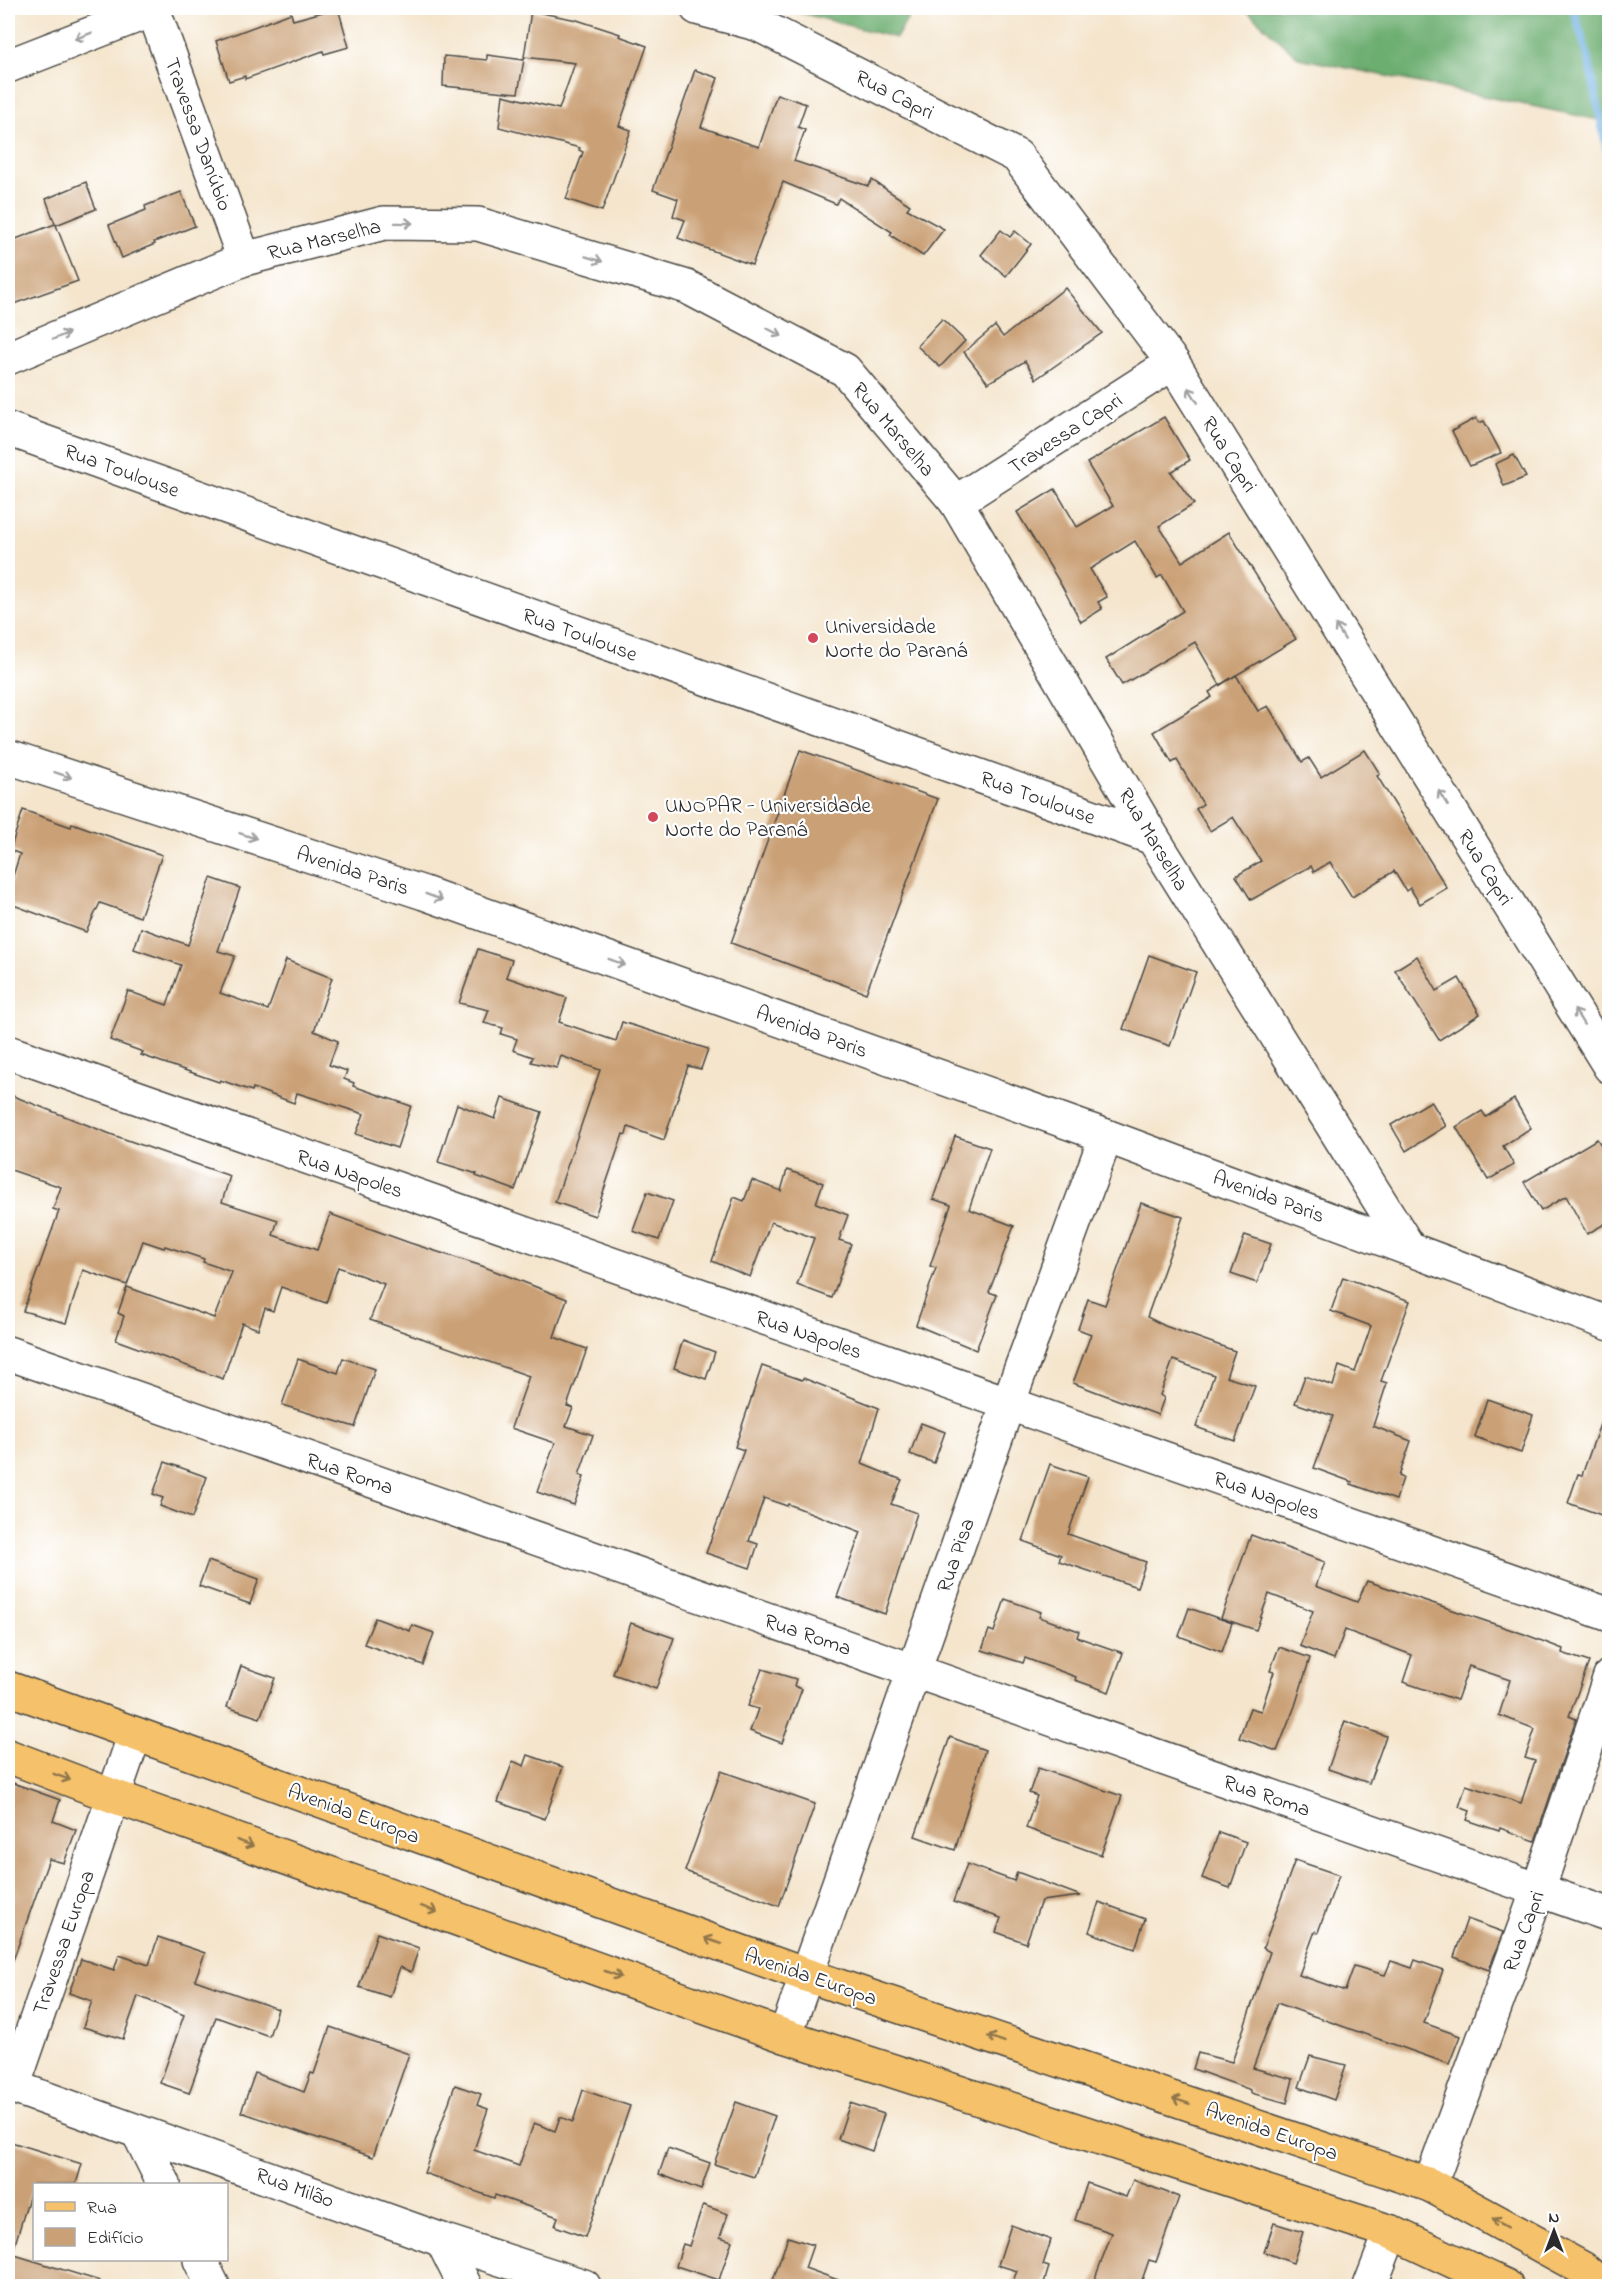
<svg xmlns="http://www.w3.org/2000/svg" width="1617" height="2294" font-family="'Indie Flower',sans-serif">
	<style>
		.forest { fill: #6cad70; stroke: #4c6c4e; stroke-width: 1.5 }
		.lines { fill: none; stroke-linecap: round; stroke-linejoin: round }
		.stream { stroke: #6cade0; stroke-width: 8 }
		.building { fill: #caa076 }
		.minor-casing { stroke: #494743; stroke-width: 36 }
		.major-casing { stroke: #494743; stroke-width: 36 }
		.minor { stroke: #fff; stroke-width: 33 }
		.major { stroke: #f5c16b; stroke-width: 33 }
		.oneway { stroke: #a0a0a0 }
		.oneway2 { stroke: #90764b }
		.poi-dot { fill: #d1495b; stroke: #fff; stroke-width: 2 }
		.labels { text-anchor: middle; stroke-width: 4.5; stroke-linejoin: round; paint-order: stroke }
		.street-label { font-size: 21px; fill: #2b2b2b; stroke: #fff }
		.poi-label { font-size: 21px; fill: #2b2b2b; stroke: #fff; text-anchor: start }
	</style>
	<rect width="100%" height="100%" fill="#fff"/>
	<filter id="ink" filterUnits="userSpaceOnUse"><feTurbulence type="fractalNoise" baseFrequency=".0167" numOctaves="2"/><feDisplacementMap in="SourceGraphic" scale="12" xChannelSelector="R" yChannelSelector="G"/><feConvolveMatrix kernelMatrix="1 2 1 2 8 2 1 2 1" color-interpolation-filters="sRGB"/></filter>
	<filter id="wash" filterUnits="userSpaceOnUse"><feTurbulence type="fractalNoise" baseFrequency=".008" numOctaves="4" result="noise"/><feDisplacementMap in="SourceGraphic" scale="24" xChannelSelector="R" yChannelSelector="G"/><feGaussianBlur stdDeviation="1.35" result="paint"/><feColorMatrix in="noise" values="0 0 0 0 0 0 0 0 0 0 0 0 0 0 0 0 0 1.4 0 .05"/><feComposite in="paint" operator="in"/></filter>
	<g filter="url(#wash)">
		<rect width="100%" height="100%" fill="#f4e5cc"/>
		<!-- forest -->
		<g class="forest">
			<polygon points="782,8 914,8 896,38"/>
			<polygon points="1244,8 1609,8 1609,122 1299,58"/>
		</g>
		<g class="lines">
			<!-- stream -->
			<polyline class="stream" points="1573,8 1588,57 1610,165"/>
		</g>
		<g id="blocks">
			<!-- building -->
			<g class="building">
				<polygon points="338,8 349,47 324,54 323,51 245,79 245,76 229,81 216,41 291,13 293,20"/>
				<polygon points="531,11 577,20 620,34 619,36 647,46 619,126 631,130 602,211 566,199 583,152 579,150 580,148 499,127 503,95 559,109 575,63 524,57"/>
				<polygon points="487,55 524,60 518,93 443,86 444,56 487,60"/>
				<polygon points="695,70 718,78 701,127 759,147 777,94 806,104 798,127 805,130 794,161 868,186 872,180 910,205 907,209 944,229 923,256 890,235 892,232 839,198 836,204 783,182 752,265 678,238 685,220 673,216 678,199 653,190"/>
				<polygon points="86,182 96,209 56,225 78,281 8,306 8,242 55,224 46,199"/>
				<polygon points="181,192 195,226 154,242 155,244 122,258 109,225 146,210 145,206"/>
				<polygon points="1001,230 1010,237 1015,231 1031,244 1006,276 981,255"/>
				<polygon points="1065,288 1102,333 1036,379 1025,361 988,383 964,352 995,326 1003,337"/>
				<polygon points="942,319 965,341 940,367 917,346"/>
				<polygon points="1164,417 1190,460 1171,472 1194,504 1159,526 1182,562 1229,532 1296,639 1220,685 1195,642 1122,685 1106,659 1183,611 1162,575 1157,578 1135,541 1090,569 1107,597 1098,602 1102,609 1081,622 1062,586 1017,512 1055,489 1077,527 1113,506 1087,463"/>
				<polygon points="1476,418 1479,423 1484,421 1501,453 1470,466 1452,431"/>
				<polygon points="1514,455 1526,477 1504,486 1495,464"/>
				<polygon points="1236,675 1258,711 1268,706 1302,762 1309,758 1321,777 1365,750 1380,774 1377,776 1447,888 1420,904 1410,888 1406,891 1394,871 1352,897 1330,862 1314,872 1311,866 1251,900 1236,876 1261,861 1233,817 1210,831 1196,809 1203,804 1177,760 1172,763 1154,732 1212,697 1209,692"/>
				<polygon points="800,750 938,799 866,993 731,943"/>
				<polygon points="23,810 71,827 72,823 162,855 140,917 100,903 86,932 8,903 8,891 20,854 10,850"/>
				<polygon points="211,878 240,888 218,951 235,956 220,993 268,1010 286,960 332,978 314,1031 338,1041 329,1065 347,1071 344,1079 354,1083 353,1086 411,1106 397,1148 356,1134 364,1114 297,1093 294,1103 253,1088 252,1091 220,1080 219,1082 141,1055 143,1052 110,1040 128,991 167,1005 181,965 134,949 141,928 188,945"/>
				<polygon points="478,949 512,960 506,977 567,998 559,1022 616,1041 622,1022 708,1049 701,1069 688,1066 664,1140 628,1127 626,1135 623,1134 595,1216 555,1202 600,1070 561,1056 557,1068 531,1062 533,1057 513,1050 517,1039 501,1034 503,1028 484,1023 489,1010 459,1003"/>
				<polygon points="1149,955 1196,972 1170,1046 1123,1029"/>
				<polygon points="1417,956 1437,991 1459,978 1480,1014 1439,1040 1395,970"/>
				<polygon points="8,1094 113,1135 230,1176 222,1202 278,1220 273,1235 317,1250 330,1214 410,1243 482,1266 567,1299 554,1337 587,1349 567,1406 573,1408 566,1426 593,1435 579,1475 584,1477 574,1505 537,1492 555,1443 511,1428 529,1376 370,1320 384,1284 338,1267 326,1303 281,1287 273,1311 265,1308 258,1329 242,1323 223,1379 116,1340 124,1316 118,1313 127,1287 214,1318 232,1272 203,1262 204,1259 165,1246 164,1248 143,1241 127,1285 83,1270 66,1323 23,1311 59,1211 53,1209 61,1187 8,1169"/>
				<polygon points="502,1098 542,1112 515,1190 476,1176 477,1174 438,1162 457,1104 495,1119"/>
				<polygon points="1514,1099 1531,1128 1503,1146 1514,1165 1488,1180 1456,1127 1482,1111 1486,1117"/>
				<polygon points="1431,1101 1446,1126 1406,1151 1391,1125"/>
				<polygon points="955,1136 990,1148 969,1209 1014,1226 989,1292 997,1295 976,1350 916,1325 936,1268 930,1266 951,1205 933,1199"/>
				<polygon points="1597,1139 1610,1158 1610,1221 1587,1234 1566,1196 1541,1211 1524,1182"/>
				<polygon points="787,1170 823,1183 816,1203 848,1215 839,1240 851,1244 832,1298 797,1285 814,1238 771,1222 750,1277 712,1261 734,1197 744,1201 752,1180 781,1191"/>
				<polygon points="647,1192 673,1201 659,1240 633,1231"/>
				<polygon points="1141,1203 1183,1217 1147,1317 1165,1326 1235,1351 1226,1377 1255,1386 1235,1441 1196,1427 1214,1375 1173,1360 1160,1395 1164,1398 1158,1415 1073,1383 1091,1334 1078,1329 1088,1299 1105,1305"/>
				<polygon points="1245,1235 1271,1244 1257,1283 1231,1274"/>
				<polygon points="1343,1277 1410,1301 1381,1381 1387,1383 1373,1426 1411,1441 1399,1476 1403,1478 1396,1500 1351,1484 1352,1482 1314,1468 1333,1416 1295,1403 1305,1376 1333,1386 1339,1366 1355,1372 1371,1326 1331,1311"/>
				<polygon points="683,1340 715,1352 706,1379 674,1368"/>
				<polygon points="343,1358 375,1369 355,1427 282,1405 298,1359 338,1373"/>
				<polygon points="762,1366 802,1380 803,1378 879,1408 862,1464 902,1480 891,1504 917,1513 885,1614 837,1597 861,1532 788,1504 787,1506 764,1498 749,1541 758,1544 750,1568 706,1553 744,1450 735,1447"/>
				<polygon points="1487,1399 1533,1415 1521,1453 1475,1437"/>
				<polygon points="1606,1407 1610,1407 1610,1503 1604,1516 1568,1503 1578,1474 1582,1475"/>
				<polygon points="921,1423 945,1432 934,1463 910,1454"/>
				<polygon points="165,1462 207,1477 192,1518 160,1506 163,1498 153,1494"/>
				<polygon points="1050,1464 1088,1477 1068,1534 1146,1562 1137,1587 1059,1561 1061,1555 1023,1541"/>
				<polygon points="1251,1535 1325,1562 1316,1586 1357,1602 1367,1581 1524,1634 1563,1649 1562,1653 1589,1662 1569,1716 1576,1719 1535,1841 1500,1828 1499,1831 1467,1820 1470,1811 1459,1807 1466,1785 1521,1803 1535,1761 1525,1758 1535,1729 1499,1715 1510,1680 1469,1666 1457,1700 1403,1682 1412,1655 1345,1630 1334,1659 1300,1646 1313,1611 1269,1594 1256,1630 1221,1618"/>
				<polygon points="208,1561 259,1579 250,1604 199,1586"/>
				<polygon points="1005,1599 1041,1612 1039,1617 1079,1631 1077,1637 1123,1653 1109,1692 1075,1680 1076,1677 1025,1658 1023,1663 982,1650 989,1630 994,1632"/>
				<polygon points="1189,1608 1232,1623 1222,1652 1179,1636"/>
				<polygon points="375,1618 410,1631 412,1625 434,1633 423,1665 364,1644"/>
				<polygon points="631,1623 674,1638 656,1689 613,1674"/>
				<polygon points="1279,1647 1310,1658 1295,1706 1277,1751 1239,1738 1250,1708 1261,1711 1274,1672 1270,1671"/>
				<polygon points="241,1666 275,1678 260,1718 227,1707"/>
				<polygon points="762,1669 796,1679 794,1686 802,1689 782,1743 750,1731 758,1709 748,1706"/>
				<polygon points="1345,1721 1386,1736 1369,1783 1328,1769"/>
				<polygon points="950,1737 985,1750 955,1850 915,1836"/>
				<polygon points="528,1755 563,1767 545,1819 498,1802 513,1761 524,1766"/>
				<polygon points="1038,1768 1122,1796 1101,1855 1026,1828 1037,1796 1029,1793"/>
				<polygon points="721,1771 815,1804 779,1906 685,1871"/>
				<polygon points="13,1783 60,1800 53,1821 76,1830 64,1863 49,1859 12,1963 8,1962 8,1800"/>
				<polygon points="1219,1832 1246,1842 1230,1888 1202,1878"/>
				<polygon points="1295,1860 1339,1875 1318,1932 1315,1931 1299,1975 1345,1991 1354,1966 1385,1975 1391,1961 1412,1968 1415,1960 1443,1970 1424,2023 1460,2036 1449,2064 1277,2003 1253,2068 1293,2079 1287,2103 1251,2093 1251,2090 1193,2069 1198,2053 1232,2062 1270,1952 1263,1948"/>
				<polygon points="967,1864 1014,1881 1017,1872 1081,1896 1041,1901 1026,1943 996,1932 1001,1918 953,1902"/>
				<polygon points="1099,1902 1145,1919 1135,1949 1089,1932"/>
				<polygon points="1467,1919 1503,1932 1489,1970 1454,1957"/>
				<polygon points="377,1933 419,1948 411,1972 400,1967 390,1997 359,1987"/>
				<polygon points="158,1937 205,1953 195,1980 278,2009 269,2036 216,2017 189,2093 160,2083 184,2015 138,1996 123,2039 83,2027 92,2001 69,1993 81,1959 114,1970 119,1955 149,1965"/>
				<polygon points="330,2027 409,2054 373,2157 241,2112 255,2073 304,2092 311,2073 314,2074"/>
				<polygon points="1310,2056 1346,2065 1334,2100 1299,2087"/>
				<polygon points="455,2085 481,2094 477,2105 488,2109 474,2150 519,2166 534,2123 555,2131 560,2117 573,2122 583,2090 630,2106 585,2237 555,2226 558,2217 495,2195 494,2198 424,2173"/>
				<polygon points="736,2102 775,2116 754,2177 714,2164"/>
				<polygon points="850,2103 884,2114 872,2151 838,2139"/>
				<polygon points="8,2141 82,2164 76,2184 33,2184 13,2251 8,2250"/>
				<polygon points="668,2148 710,2163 701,2190 659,2174"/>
				<polygon points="1133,2180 1179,2197 1156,2262 1149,2260 1140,2286 1092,2286 1112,2233 1075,2220 1087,2183 1126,2197"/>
				<polygon points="703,2205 728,2214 720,2237 732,2241 719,2280 676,2266 683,2244 689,2246"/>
				<polygon points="1274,2223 1303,2232 1293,2263 1264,2252"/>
				<polygon points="1011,2225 1051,2240 1043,2265 1049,2267 1043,2286 1011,2286 1017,2271 998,2265"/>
				<polygon points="788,2237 813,2245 805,2268 849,2284 848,2286 771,2286"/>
				<polygon points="8,2253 100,2281 99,2286 8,2286"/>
			</g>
		</g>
	</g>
	<g filter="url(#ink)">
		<use href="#blocks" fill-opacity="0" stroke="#494743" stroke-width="1.5"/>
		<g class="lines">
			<!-- minor casing -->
			<g class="minor-casing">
				<g id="minor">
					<polyline points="697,8 757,24 1017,156 1173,363 1610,1067"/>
					<polyline points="153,9 244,259"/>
					<polyline points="8,66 157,8"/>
					<polyline points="8,358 244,259 384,223 478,224 687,287 845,370 956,502 1153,838 1409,1248"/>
					<polyline points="8,429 1153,838"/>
					<polyline points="956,502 1173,363"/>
					<polyline points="8,757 424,893 1106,1136 1610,1324"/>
					<polyline points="8,1052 1610,1615"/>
					<polyline points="8,1353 1610,1915"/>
					<polyline points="785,2036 1008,1404 1106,1136"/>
					<polyline points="8,2085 442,2240 584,2286"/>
					<polyline points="13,2087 135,1734"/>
					<polyline points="138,2132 164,2184"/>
					<polyline points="1430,2185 1538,1890 1610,1676"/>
					<polyline points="442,2240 465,2286"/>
					<polyline points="200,2260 213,2286"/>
					<polyline points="1370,2286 1391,2232"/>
				</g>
			</g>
			<!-- major casing -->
			<g class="major-casing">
				<g id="major">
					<polyline points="8,1688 806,1975 1430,2185 1582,2268 1602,2286"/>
					<polyline points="8,1756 113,1796 785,2036 1391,2232 1506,2286"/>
				</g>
			</g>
			<!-- minor -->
			<use href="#minor" class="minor"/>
			<!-- major -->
			<use href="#major" class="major"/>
		</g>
		<!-- one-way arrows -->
		<defs><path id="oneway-shaft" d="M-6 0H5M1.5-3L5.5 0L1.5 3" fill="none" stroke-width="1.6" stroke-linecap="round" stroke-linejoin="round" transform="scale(1.5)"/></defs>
		<g class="oneway">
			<use href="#oneway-shaft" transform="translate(83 36) rotate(159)"/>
			<use href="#oneway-shaft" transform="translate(404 223) rotate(1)"/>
			<use href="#oneway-shaft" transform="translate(594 259) rotate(17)"/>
			<use href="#oneway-shaft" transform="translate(774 332) rotate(28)"/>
			<use href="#oneway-shaft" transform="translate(61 336) rotate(-23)"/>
			<use href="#oneway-shaft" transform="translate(1193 395) rotate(-122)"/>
			<use href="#oneway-shaft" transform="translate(1340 632) rotate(-122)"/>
			<use href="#oneway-shaft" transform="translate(63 775) rotate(18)"/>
			<use href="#oneway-shaft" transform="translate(1443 798) rotate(-122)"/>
			<use href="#oneway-shaft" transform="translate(248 836) rotate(18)"/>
			<use href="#oneway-shaft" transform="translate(434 897) rotate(20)"/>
			<use href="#oneway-shaft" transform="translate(617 962) rotate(20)"/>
			<use href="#oneway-shaft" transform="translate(1579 1017) rotate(-122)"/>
		</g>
		<g class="oneway2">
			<use href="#oneway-shaft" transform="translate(62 1777) rotate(21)"/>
			<use href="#oneway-shaft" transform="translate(245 1843) rotate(20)"/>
			<use href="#oneway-shaft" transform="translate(429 1909) rotate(20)"/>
			<use href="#oneway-shaft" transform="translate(713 1941) rotate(-160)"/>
			<use href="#oneway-shaft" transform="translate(613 1974) rotate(20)"/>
			<use href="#oneway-shaft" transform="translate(996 2039) rotate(-161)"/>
			<use href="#oneway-shaft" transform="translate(1181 2101) rotate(-161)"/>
			<use href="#oneway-shaft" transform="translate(1500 2223) rotate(-151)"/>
		</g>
	</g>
	<!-- markers -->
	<g class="poi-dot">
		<circle cx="813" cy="638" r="6"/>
		<circle cx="653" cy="817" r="6"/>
	</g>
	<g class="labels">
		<!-- street labels -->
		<g class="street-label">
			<text transform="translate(895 94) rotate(27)" y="7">Rua Capri</text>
			<text transform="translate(199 134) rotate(70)" y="7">Travessa Danúbio</text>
			<text transform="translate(324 239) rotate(-14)" y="7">Rua Marselha</text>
			<text transform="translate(894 429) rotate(50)" y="7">Rua Marselha</text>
			<text transform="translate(1065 433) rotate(-33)" y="7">Travessa Capri</text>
			<text transform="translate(1230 454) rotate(58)" y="7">Rua Capri</text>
			<text transform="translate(122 470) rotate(20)" y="7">Rua Toulouse</text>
			<text transform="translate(580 634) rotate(20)" y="7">Rua Toulouse</text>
			<text transform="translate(1038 797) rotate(20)" y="7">Rua Toulouse</text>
			<text transform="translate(1154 839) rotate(59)" y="7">Rua Marselha</text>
			<text transform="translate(1486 867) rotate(58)" y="7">Rua Capri</text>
			<text transform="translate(353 870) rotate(18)" y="7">Avenida Paris</text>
			<text transform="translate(812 1031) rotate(20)" y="7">Avenida Paris</text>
			<text transform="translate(350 1173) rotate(19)" y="7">Rua Napoles</text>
			<text transform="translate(1269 1196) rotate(20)" y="7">Avenida Paris</text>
			<text transform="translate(809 1334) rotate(19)" y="7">Rua Napoles</text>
			<text transform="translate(350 1473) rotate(19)" y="7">Rua Roma</text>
			<text transform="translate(1267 1495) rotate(19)" y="7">Rua Napoles</text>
			<text transform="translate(955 1555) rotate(-71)" y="7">Rua Pisa</text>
			<text transform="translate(808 1634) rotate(19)" y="7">Rua Roma</text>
			<text transform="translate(1267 1795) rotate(19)" y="7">Rua Roma</text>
			<text transform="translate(354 1813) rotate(20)" y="7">Avenida Europa</text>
			<text transform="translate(1523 1931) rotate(-70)" y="7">Rua Capri</text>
			<text transform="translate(63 1942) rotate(-71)" y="7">Travessa Europa</text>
			<text transform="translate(811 1976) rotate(19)" y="7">Avenida Europa</text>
			<text transform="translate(1272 2131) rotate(19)" y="7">Avenida Europa</text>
			<text transform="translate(295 2187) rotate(20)" y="7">Rua Milão</text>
		</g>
		<!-- poi labels -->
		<g class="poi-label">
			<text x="825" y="633">Universidade<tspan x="825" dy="24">Norte do Paraná</tspan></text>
			<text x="665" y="812">UNOPAR - Universidade<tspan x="665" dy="24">Norte do Paraná</tspan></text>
		</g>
	</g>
	<!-- margin -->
	<rect width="1617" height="2294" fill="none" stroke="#fff" stroke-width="30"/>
	<!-- legend -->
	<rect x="33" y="2183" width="195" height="78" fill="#ffffff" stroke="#aaaaaa" stroke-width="1.5"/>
	<rect x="45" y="2202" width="30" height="9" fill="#f5c16b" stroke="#aaaaaa" stroke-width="1.5"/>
	<text x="87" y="2213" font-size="18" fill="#2b2b2b">Rua</text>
	<rect x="45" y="2228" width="30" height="18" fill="#caa076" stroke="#aaaaaa" stroke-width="1.5"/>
	<text x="87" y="2243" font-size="18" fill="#2b2b2b">Edifício</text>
	<!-- north arrow -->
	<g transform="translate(1554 2231)" stroke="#ffffff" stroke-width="4.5" paint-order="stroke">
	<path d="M0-4.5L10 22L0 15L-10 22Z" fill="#2b2b2b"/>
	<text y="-9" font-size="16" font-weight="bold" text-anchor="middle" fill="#2b2b2b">N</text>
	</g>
</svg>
